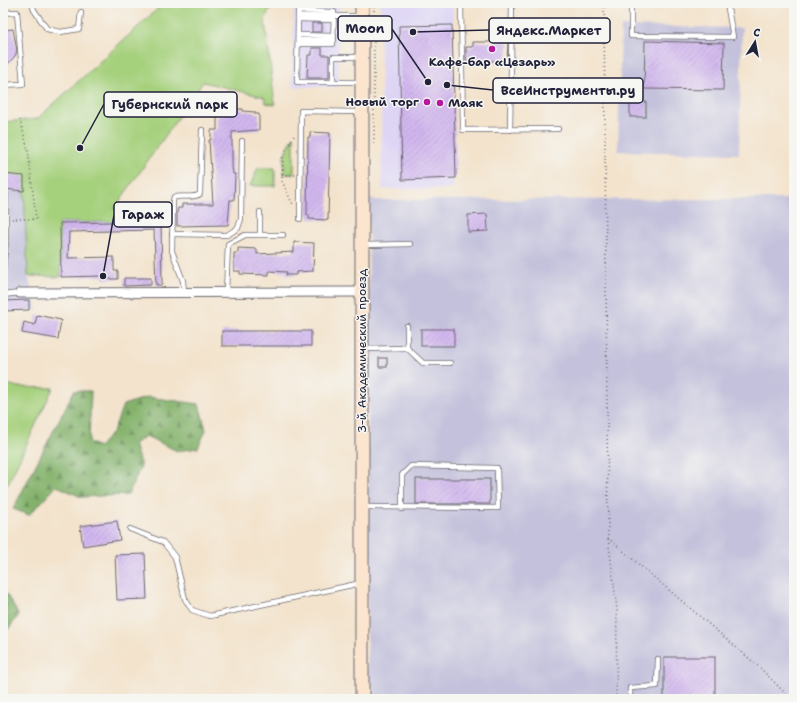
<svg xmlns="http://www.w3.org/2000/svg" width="797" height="702" font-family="'Shantell Sans',sans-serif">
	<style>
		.built { fill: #ded5f5 }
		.industrial { fill: #c3c1db }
		.forest { fill: url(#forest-firs); stroke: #536a54 }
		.park { fill: #a5d07c; stroke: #64795c }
		.building { fill: url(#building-hatch) }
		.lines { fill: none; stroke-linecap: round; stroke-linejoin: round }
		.lane-casing { stroke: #6b666e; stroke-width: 6 }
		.street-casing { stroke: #6b666e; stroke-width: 11 }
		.secondary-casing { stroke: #6b666e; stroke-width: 15 }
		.path { stroke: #6b666e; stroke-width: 1.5; stroke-dasharray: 1 3; stroke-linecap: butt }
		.lane { stroke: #fff; stroke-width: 4.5 }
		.street { stroke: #fff; stroke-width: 9 }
		.secondary { stroke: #fce5cf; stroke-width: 13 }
		.poi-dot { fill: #b5179e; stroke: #f6f6f2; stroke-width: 1.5 }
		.labels { text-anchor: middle; stroke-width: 3; stroke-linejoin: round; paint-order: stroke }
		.poi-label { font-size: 12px; font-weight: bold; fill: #22223b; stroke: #f6f6f2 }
		.street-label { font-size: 12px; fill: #22223b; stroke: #f6f6f2 }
		.leader { fill: none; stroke: #22223b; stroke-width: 1.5 }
		.callout-dot { fill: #22223b; stroke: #f6f6f2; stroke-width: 1.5 }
		.callout { fill: #f6f6f2; stroke: #22223b; stroke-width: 1.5 }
		.callout-label { font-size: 13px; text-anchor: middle; font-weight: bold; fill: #22223b }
	</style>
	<defs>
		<pattern id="forest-firs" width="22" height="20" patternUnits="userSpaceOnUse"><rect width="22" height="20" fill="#84b26c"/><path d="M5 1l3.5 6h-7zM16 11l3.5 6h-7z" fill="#6c905a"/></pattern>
		<pattern id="building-hatch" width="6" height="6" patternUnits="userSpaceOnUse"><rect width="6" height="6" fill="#d1b7ee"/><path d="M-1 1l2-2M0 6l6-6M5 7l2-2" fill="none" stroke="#b39dcd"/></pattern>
	</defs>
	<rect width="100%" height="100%" fill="#f6f6f2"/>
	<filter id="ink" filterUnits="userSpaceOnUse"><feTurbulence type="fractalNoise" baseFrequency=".025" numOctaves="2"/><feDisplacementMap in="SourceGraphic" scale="8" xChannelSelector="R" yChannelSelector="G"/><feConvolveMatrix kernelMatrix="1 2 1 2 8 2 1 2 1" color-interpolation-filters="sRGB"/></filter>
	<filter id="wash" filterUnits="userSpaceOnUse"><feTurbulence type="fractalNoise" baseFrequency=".012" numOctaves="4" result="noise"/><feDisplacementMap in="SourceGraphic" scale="16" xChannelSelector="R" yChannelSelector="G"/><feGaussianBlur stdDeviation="0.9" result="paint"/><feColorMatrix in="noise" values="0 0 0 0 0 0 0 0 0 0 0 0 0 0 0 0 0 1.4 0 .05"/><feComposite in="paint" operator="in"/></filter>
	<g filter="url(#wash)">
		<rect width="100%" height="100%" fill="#f3e3cc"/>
		<!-- built -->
		<g class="built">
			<polygon points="294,3 339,3 338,87 292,87"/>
			<polygon points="380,3 453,3 453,189 382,189"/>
		</g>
		<!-- industrial -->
		<g class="industrial">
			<polygon points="621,26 742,28 739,154 618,151"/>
			<polygon points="3,174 24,191 28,276 37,310 8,311 3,316"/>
			<polygon points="369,197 376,200 794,199 794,699 367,699"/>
		</g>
		<!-- forest -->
		<g class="forest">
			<polygon points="74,391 91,391 89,442 99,447 113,432 123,405 148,397 199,404 206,430 198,448 177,451 146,436 134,444 141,466 128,495 81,497 57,486 29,515 13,509"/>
			<polygon points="3,589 19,615 3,636"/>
		</g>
		<!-- park -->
		<g class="park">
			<polygon points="164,3 272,3 265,20 275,105 266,103 264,97 203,82 114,209 161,215 161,221 60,223 61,277 28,276 24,191 3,174 3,122 37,119"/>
			<polygon points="294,136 294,174 284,174 284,155"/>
			<polygon points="258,168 275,168 275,186 250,186"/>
			<polygon points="3,383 18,387 53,388 3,494"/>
		</g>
		<g id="blocks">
			<!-- building -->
			<g class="building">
				<rect x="312" y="23" width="10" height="9"/>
				<polygon points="452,25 456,178 402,180 399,26"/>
				<polygon points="13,29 17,51 15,56 3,69 3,30"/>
				<polygon points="645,41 724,43 723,90 644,89"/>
				<polygon points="473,42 508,42 507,61 466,61 466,47 473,47"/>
				<polygon points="312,48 322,48 322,55 329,55 329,78 307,78 308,55 312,55"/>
				<rect x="630" y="102" width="16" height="15"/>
				<polygon points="224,109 243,109 243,111 255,112 255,114 259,114 259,130 232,132 232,166 233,174 235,174 234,200 230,200 228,225 177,226 177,212 178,208 182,208 182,204 213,204 209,140 211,140 211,130 217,130 217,117 219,117 219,114 224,114"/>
				<polygon points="310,132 330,133 328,220 309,219 309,215 307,215 308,137 310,137"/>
				<polygon points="3,174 24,176 24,191 3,189"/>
				<polygon points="487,214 488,231 468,232 468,215"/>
				<polygon points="161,221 162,285 156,285 154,230 69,232 68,258 114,257 114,271 118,271 118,279 103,279 103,276 61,277 60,223"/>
				<polygon points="294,242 314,243 313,271 296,272 296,275 286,275 287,272 269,271 269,275 240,274 240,271 234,271 234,253 238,253 238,248 257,249 257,254 294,252"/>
				<polygon points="124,278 151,278 151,285 124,286"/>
				<polygon points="29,300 29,310 3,311 3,301"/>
				<polygon points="37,315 61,320 58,339 22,333 24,322 35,325"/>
				<rect x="421" y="329" width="33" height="17"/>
				<rect x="222" y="331" width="89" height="15"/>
				<rect x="379" y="358" width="8" height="9"/>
				<rect x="416" y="479" width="74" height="25"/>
				<polygon points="117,521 120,540 83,546 80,526"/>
				<polygon points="145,554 147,599 117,600 115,555"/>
				<rect x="664" y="657" width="51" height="41"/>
			</g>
		</g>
	</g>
	<g filter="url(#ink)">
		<use href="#blocks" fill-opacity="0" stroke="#6b666e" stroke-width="1"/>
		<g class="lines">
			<!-- lane casing -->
			<g class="lane-casing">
				<g id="lane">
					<polyline points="32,3 34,10 47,29 60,32 79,29 81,12"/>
					<polyline points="461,3 463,130 558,129"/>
					<polyline points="631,3 631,36 733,37 727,3"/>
					<polyline points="436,4 436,3"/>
					<polyline points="3,13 17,12 23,84 3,85"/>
					<polyline points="298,16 360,16"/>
					<polyline points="298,19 334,20"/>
					<polyline points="298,35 334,36"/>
					<polyline points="298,40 334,40"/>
					<polyline points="298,44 333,44 334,12 298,11 298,19 297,82 361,82"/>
					<polyline points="333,82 333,57 360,57"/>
					<polyline points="510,130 512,3"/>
					<polyline points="3,193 6,194 6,242 3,242"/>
					<polyline points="300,219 301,111 360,112"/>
					<polyline points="172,234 227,235 238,228 241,219 242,141"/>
					<polyline points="260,235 260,212"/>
					<polyline points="363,245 410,244"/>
					<polyline points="3,270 6,242"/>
					<path d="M184,292L183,281L172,251L173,201L174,197C183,195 193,199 200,194L202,130"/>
					<polyline points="226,292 228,244 245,235 283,235"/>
					<polyline points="3,295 20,293"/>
					<polyline points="407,348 423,363 450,363"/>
					<polyline points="363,349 407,348 407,326"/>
					<polyline points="364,507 498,508 497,468 411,466 402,475 402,509"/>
					<polyline points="130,529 163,542 175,557 185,599 192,610 210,616 361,583"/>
					<polyline points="630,699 630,688 657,686 658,659"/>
				</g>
			</g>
			<!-- street casing -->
			<g class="street-casing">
				<polyline id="street" points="20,293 361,292"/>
			</g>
			<!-- secondary casing -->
			<g class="secondary-casing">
				<polyline id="secondary" points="362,699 362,3"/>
			</g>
			<!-- path -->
			<g class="path">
				<polyline points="604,3 608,538 617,609 616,699"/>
				<polyline points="294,136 283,155 282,181 292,203 294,203"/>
				<polyline points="374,143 374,3"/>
				<polyline points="282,175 295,175"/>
				<polyline points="12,219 36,219 28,150 20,120"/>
				<polyline points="608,538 758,666 791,699"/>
			</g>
			<!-- lane -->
			<use href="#lane" class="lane"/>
			<!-- street -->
			<use href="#street" class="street"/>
			<!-- secondary -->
			<use href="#secondary" class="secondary"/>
		</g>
	</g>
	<!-- markers -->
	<g class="poi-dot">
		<circle cx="492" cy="49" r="4"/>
		<circle cx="427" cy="102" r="4"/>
		<circle cx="440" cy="103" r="4"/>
	</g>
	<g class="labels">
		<!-- poi labels -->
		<g class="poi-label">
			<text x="492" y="66">Кафе-бар «Цезарь»</text>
			<text x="419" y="106" text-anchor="end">Новый торг</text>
			<text x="448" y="107" text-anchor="start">Маяк</text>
		</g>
		<!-- street labels -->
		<g class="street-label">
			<text transform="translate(362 351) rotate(-90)" y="4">3-й Академический проезд</text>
		</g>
	</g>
	<!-- callouts -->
	<path class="leader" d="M428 82L392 29M413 32L489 30M447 85L493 90M80 148L104 104M103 276L114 215"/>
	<g class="callout-dot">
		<circle cx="428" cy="82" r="4"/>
		<circle cx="413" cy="32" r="4"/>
		<circle cx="447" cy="85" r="4"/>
		<circle cx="80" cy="148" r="4"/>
		<circle cx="103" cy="276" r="4"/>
	</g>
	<g class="callout">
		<rect x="338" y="16" width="54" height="25" rx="4"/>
		<rect x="489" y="18" width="121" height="25" rx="4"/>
		<rect x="493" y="78" width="150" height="25" rx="4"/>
		<rect x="104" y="92" width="133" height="25" rx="4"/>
		<rect x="114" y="202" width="58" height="25" rx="4"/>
	</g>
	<g class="callout-label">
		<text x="365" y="33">Moon</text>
		<text x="549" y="35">Яндекс.Маркет</text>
		<text x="568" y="95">ВсеИнструменты.ру</text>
		<text x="170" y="109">Губернский парк</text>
		<text x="143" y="219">Гараж</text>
	</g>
	<!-- margin -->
	<rect width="797" height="702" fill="none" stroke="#f6f6f2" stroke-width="16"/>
	<!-- north arrow -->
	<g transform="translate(755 42) rotate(11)" stroke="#f6f6f2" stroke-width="3" paint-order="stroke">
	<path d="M0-3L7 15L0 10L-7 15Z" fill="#22223b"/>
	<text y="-6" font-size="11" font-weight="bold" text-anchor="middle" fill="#22223b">С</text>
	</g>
</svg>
